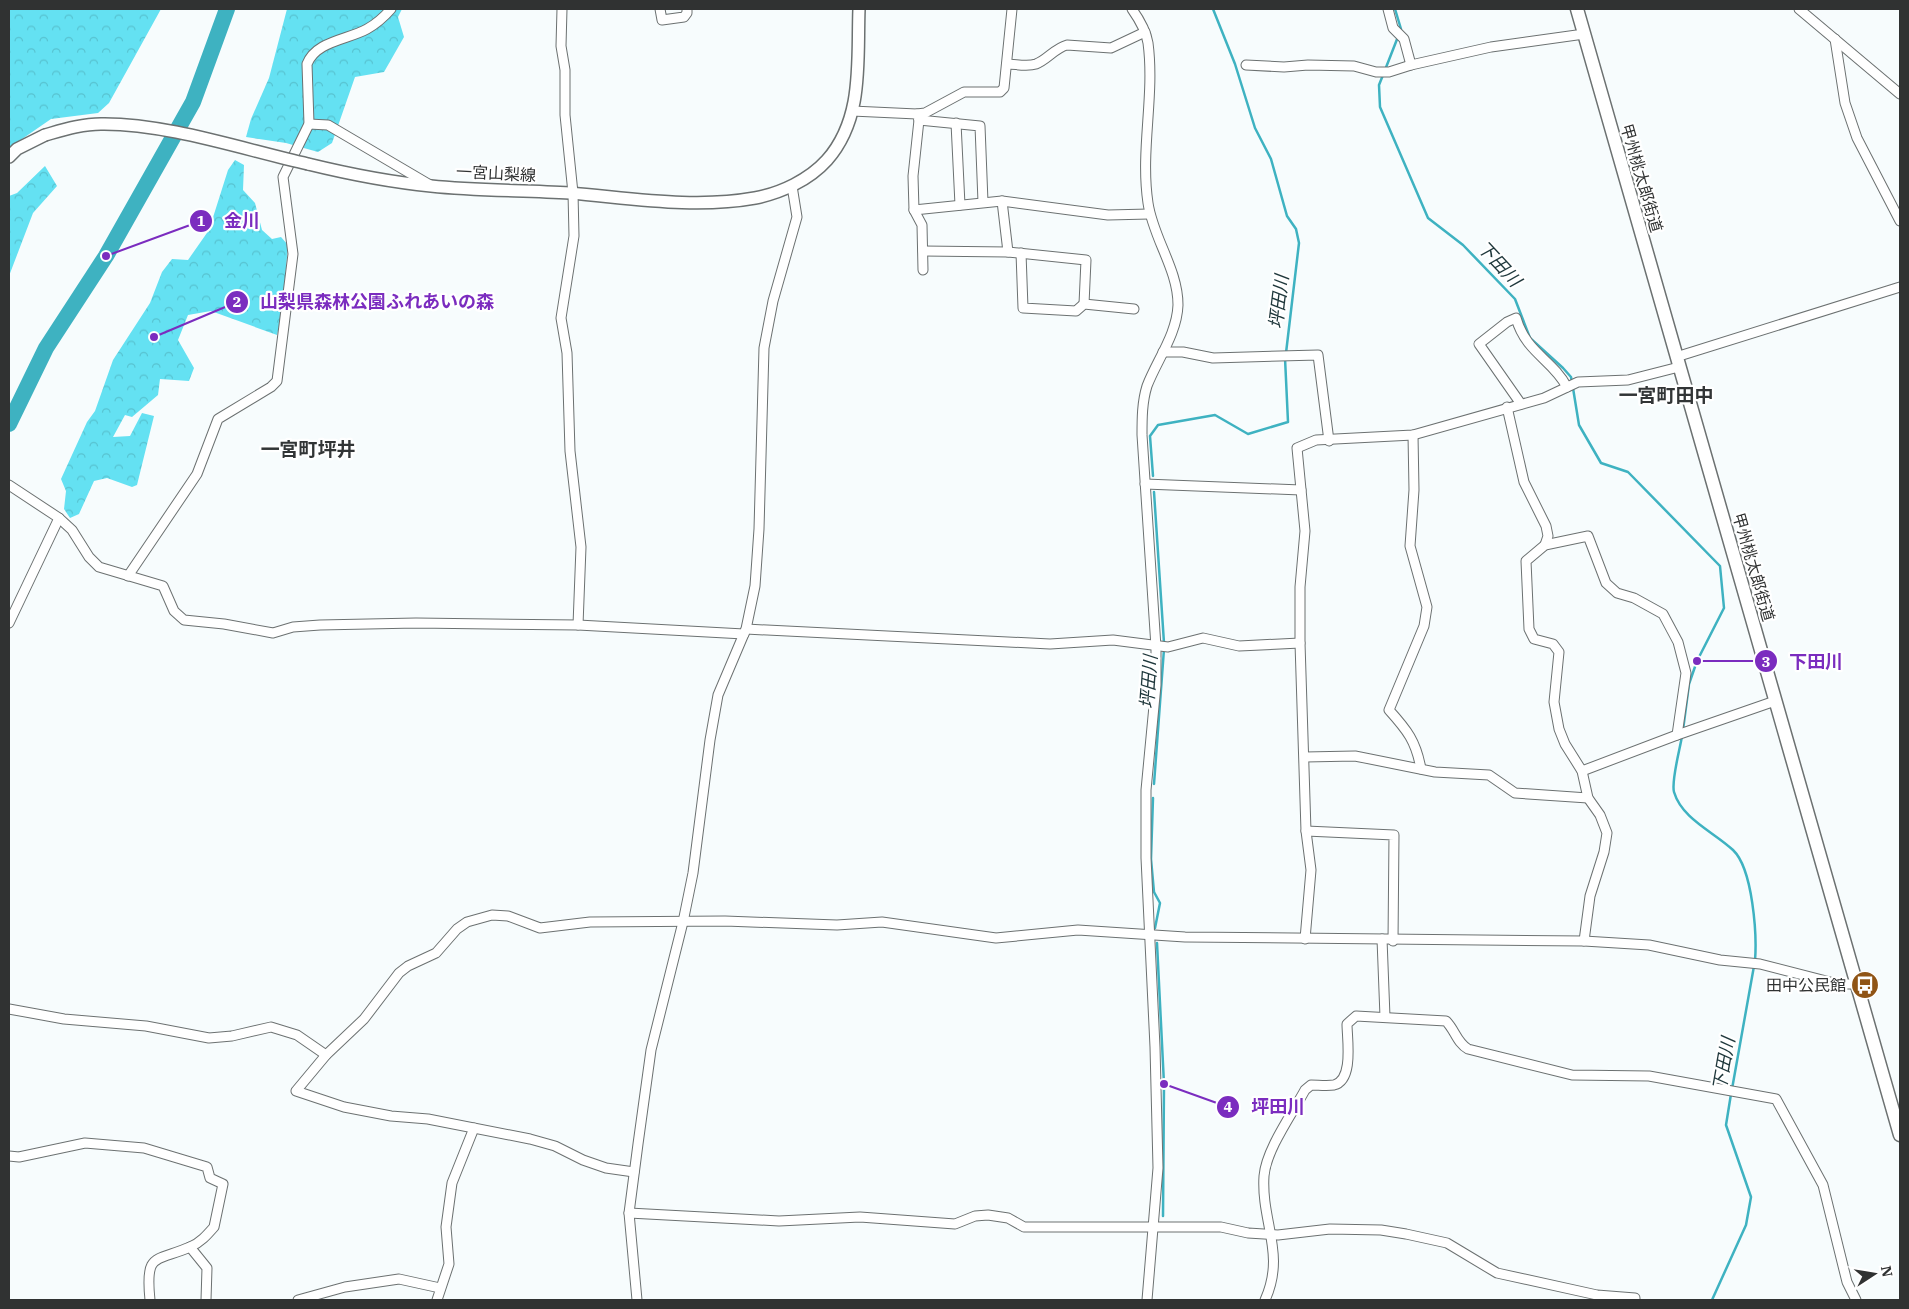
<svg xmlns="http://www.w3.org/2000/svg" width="1909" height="1309" font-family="'IBM Plex Serif','Noto Sans JP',serif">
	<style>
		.forest { fill: url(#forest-crowns) }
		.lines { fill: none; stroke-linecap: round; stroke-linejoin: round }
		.stream { stroke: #3eb2c1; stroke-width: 2.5 }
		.river { stroke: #3eb2c1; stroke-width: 16 }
		.minor-casing { stroke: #6c7171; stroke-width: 11 }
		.major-casing { stroke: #6c7171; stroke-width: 14 }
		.highway-casing { stroke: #6c7171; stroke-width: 15 }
		.minor { stroke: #fff; stroke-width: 9 }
		.major { stroke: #fff; stroke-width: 11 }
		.highway { stroke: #fff; stroke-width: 12 }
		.major-bridge-casing { stroke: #6c7171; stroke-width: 14; stroke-linecap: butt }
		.major-bridge { stroke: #fff; stroke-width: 11 }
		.labels { text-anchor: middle; stroke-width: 4.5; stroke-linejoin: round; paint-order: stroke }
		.street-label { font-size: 16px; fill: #303232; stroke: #fff }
		.poi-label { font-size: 16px; fill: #303232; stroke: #fff; text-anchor: end }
		.water-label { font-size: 18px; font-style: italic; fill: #1e373b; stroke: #fff }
		.quarter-label { font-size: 19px; font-weight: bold; fill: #323536; stroke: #fff }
		.leader { fill: none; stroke: #7b2cbf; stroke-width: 2 }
		.callout-dot { fill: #7b2cbf; stroke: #fff; stroke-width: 2 }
		.mark-label { font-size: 15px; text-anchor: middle; font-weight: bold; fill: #fff }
		.callout-label { font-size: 18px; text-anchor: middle; font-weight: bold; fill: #7b2cbf; stroke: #fff; stroke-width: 4.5; stroke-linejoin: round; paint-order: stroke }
	</style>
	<defs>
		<pattern id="forest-crowns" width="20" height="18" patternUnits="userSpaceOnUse" patternTransform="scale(1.25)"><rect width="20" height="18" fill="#64e1f2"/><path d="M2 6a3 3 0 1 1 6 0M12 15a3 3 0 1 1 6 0" fill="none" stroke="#57c2d0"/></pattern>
	</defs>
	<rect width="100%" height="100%" fill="#f7fcfd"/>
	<!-- forest -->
	<g class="forest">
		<polygon points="9,9 161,9 109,103 98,113 51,119 9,148"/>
		<polygon points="287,9 402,9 398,17 404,37 384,72 355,77 332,143 318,152 286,143 246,137 251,119 269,78"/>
		<polygon points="235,160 244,165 243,190 255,203 262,230 272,239 281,237 288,245 282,314 277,335 211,311 188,315 178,340 194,368 189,381 160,379 158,395 132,417 125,415 113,437 130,436 142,413 154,416 137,485 132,487 107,478 94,481 79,514 70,518 64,509 66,491 61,479 87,422 95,411 113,360 150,303 162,272 172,259 188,260 209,230 228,170"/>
		<polygon points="45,166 57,186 33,213 9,276 9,196 17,193"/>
	</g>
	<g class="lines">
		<!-- stream -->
		<g class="stream">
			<polyline points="1213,9 1235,64 1255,128 1271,159 1287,216 1296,229 1299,243 1286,353"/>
			<polyline points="1385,70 1401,29 1395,9"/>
			<polyline points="1383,75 1379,85 1380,107 1428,218 1463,245 1515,299 1530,338 1563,368 1571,377 1572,382"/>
			<polyline points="1573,388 1579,425 1601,463 1628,472 1720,566 1724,608 1697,661 1689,684 1683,730"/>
			<polyline points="1153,476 1150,436 1158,425 1215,415 1248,434 1288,422 1285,358"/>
			<polyline points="1154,492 1164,643"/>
			<path d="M1682,736C1680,749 1671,781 1674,792C1682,819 1714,832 1733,850C1753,869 1757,935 1755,961"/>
			<polyline points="1154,784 1164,649"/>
			<polyline points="1153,798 1151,859 1154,892 1160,903 1155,928"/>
			<polyline points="1157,943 1164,1084 1163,1216"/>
			<polyline points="1732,1089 1754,966"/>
			<polyline points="1712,1300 1746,1225 1751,1197 1726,1125 1731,1094"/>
		</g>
		<!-- river -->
		<polyline class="river" points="9,424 46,348 106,256 193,102 227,9"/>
		<!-- minor casing -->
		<g class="minor-casing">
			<g id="minor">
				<polyline points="562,9 561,46 565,70 565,115 573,193 574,236 561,318 567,353 570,451 581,547 578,625"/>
				<polyline points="660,9 662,20 684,17 687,13 687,9"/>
				<path d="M1132,9C1139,19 1146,30 1148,43C1155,96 1140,150 1148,203C1153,238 1178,269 1178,305C1177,334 1157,360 1147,386C1142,402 1142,419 1142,435L1156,647V685L1146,790V858L1155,1047L1158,1168L1147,1300"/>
				<polyline points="1388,9 1393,28 1404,39 1411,65 1491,47 1584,34"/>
				<polyline points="1799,9 1900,94"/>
				<polyline points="1835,39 1845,103 1857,138 1900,221"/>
				<path d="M1007,64C1016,64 1027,67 1036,64C1047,60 1055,48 1067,45L1111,48L1145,32"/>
				<polyline points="1246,65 1284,67 1308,65 1354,66 1376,72 1389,72 1411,65"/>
				<polyline points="852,111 917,114 919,120 913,176 914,210 922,225 923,270"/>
				<polyline points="917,114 925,113 964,92 1000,92 1004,88 1012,9"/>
				<polyline points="919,120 980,126 983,202"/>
				<polyline points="956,123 960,205"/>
				<polyline points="309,124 328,125 430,185"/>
				<polyline points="1002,201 1008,252"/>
				<polyline points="914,210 1002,201 1108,215 1149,214"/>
				<polyline points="923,251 1008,252 1086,260 1084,304"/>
				<polyline points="1021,253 1023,308 1076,311 1084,304 1134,309"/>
				<polyline points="1163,352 1183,352 1213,358 1318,355 1329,441"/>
				<polyline points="1676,357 1900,287"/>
				<path d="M1521,404L1479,344L1507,322L1516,318C1526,353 1552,359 1567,387"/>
				<polyline points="1507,407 1524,482 1546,526 1548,536 1545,545"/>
				<path d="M1413,435L1414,490L1410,546L1427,607L1424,626L1389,710C1407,730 1416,741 1421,769"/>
				<polyline points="1145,484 1301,490"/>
				<polyline points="9,485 59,518 72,530 89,557 99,567 163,586 174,611 184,620 224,624 273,633 293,627 320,625 416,623 578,625 744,634"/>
				<path d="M128,576L197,474L218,419L271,387L277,381L293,254L283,177L309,124L307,64C316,41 347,40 367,29C376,24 384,17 391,9"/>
				<polyline points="9,623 59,518"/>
				<polyline points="746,629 1050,644 1113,640 1168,647 1203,638 1239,646 1300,643"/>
				<polyline points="1305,757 1355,756 1435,772 1489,775 1515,793 1588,798"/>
				<polyline points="1582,771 1677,735 1775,701"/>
				<polyline points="1306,831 1394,835 1393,941"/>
				<polyline points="1305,939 1311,870 1306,831 1300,643 1300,587 1305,531 1297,448 1316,440 1413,435 1544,398 1578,382 1628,380 1679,367"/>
				<polyline points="1382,939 1385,1017"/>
				<polyline points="1584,941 1590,896 1604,852 1607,833 1600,815 1588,798 1582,771 1565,744 1559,729 1554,702 1559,652 1553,644 1534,639 1529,629 1526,561 1545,545 1588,536 1606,583 1617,593 1634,598 1663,614 1678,642 1686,673 1677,735"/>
				<polyline points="9,1009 64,1019 146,1026 209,1038 232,1036 271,1027 297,1035 326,1055"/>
				<path d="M9,1156L19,1157L85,1143L144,1148L207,1167L210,1178L223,1184L214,1227C207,1235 200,1243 190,1247C155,1262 145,1252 150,1300"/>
				<polyline points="634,1172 606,1168 583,1160 555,1146 530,1139 428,1119 391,1116 344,1107 296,1091 326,1055 364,1019 399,973 408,966 436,953 457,929 467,922 492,915 508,916 540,928 590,922 725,921 837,925 882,922 996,938 1078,930 1185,937 1584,941 1649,945 1720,960 1760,964 1838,984 1857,984"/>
				<polyline points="629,1213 779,1221 860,1217 955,1224 975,1216 988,1215 1008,1218 1024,1227 1221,1227 1248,1233 1278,1235 1330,1229 1381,1230 1406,1234 1447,1243 1497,1273 1597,1295 1635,1298 1635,1300"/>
				<polyline points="190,1247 207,1268 206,1300"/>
				<polyline points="298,1300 345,1287 399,1279 440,1288"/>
				<polyline points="437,1300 449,1264 446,1227 452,1183 474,1128"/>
				<polyline points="637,1300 629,1213 638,1144 651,1050 683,922 693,873 710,740 718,695 746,629 755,586 759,529 764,348 773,301 797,217 792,186"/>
				<path d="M1265,1300C1286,1254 1261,1222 1264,1176C1266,1150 1292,1114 1305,1090L1311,1085C1318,1085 1327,1086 1334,1085C1354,1080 1347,1039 1347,1024L1356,1016L1446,1021C1455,1030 1457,1043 1468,1049L1572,1075L1649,1076L1776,1099L1823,1185L1847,1282L1856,1300"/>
			</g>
		</g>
		<!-- major casing -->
		<g class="major-casing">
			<g id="major">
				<polyline points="9,157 17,149 45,135"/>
				<path d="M308,164C349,174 389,182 431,186C477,191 524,190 570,193C631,198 694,209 755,198C781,193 809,180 827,160C864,118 857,61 859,9"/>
			</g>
		</g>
		<!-- highway casing -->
		<g class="highway-casing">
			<polyline id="highway" points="1577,9 1900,1135"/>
		</g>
		<!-- minor -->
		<use href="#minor" class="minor"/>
		<!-- major -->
		<use href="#major" class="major"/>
		<!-- highway -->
		<use href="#highway" class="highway"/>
		<!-- major-bridge casing -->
		<g class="major-bridge-casing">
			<path id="major-bridge" d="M45,135C63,130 82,124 101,124C166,123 245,150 308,164"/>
		</g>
		<!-- major-bridge -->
		<use href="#major-bridge" class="major-bridge"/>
	</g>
	<!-- icons -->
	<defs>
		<g id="bus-disc" transform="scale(1.4375)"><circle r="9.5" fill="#905415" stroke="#fff"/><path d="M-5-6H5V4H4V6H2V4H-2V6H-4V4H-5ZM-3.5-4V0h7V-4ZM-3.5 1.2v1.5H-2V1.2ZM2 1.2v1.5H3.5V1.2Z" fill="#fff"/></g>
	</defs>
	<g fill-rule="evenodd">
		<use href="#bus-disc" x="1865" y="985"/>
	</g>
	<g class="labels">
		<!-- street labels -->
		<g class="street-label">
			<text transform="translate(496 173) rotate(3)" y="6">一宮山梨線</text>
			<text transform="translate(1642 178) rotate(74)" y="6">甲州桃太郎街道</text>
			<text transform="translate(1754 567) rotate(74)" y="6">甲州桃太郎街道</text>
		</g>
		<!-- poi labels -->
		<g class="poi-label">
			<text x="1846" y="991">田中公民館</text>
		</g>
		<!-- water labels -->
		<g class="water-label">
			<text transform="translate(1499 264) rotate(47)" y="6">下田川</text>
			<text transform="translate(1279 302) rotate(-83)" y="6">坪田川</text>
			<text transform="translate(1149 682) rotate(-86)" y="6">坪田川</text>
			<text transform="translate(1724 1064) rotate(-80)" y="6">下田川</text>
		</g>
		<!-- quarter labels -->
		<g class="quarter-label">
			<text x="1666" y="402">一宮町田中</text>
			<text x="308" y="456">一宮町坪井</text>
		</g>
	</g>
	<!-- callouts -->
	<path class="leader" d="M106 256L201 221M154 337L237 302M1697 661L1766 661M1164 1084L1228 1107"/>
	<g class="callout-dot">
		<circle cx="106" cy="256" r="5"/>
		<circle cx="154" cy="337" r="5"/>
		<circle cx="1697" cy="661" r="5"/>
		<circle cx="1164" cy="1084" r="5"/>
		<circle cx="201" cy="221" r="12"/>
		<circle cx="237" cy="302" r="12"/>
		<circle cx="1766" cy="661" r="12"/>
		<circle cx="1228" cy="1107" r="12"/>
	</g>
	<g class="mark-label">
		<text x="201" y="226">1</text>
		<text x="237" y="307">2</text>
		<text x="1766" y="667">3</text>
		<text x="1228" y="1112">4</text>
	</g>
	<g class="callout-label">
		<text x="242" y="227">金川</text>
		<text x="377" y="308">山梨県森林公園ふれあいの森</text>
		<text x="1816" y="668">下田川</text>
		<text x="1278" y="1113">坪田川</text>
	</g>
	<!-- border -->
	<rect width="1909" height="1309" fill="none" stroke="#303232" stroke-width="20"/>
	<!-- north arrow -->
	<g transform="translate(1874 1274) rotate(78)" stroke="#ffffff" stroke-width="4" paint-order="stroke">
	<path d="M0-4L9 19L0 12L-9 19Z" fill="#303232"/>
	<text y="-8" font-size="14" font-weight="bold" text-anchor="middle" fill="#303232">N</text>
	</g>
</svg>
